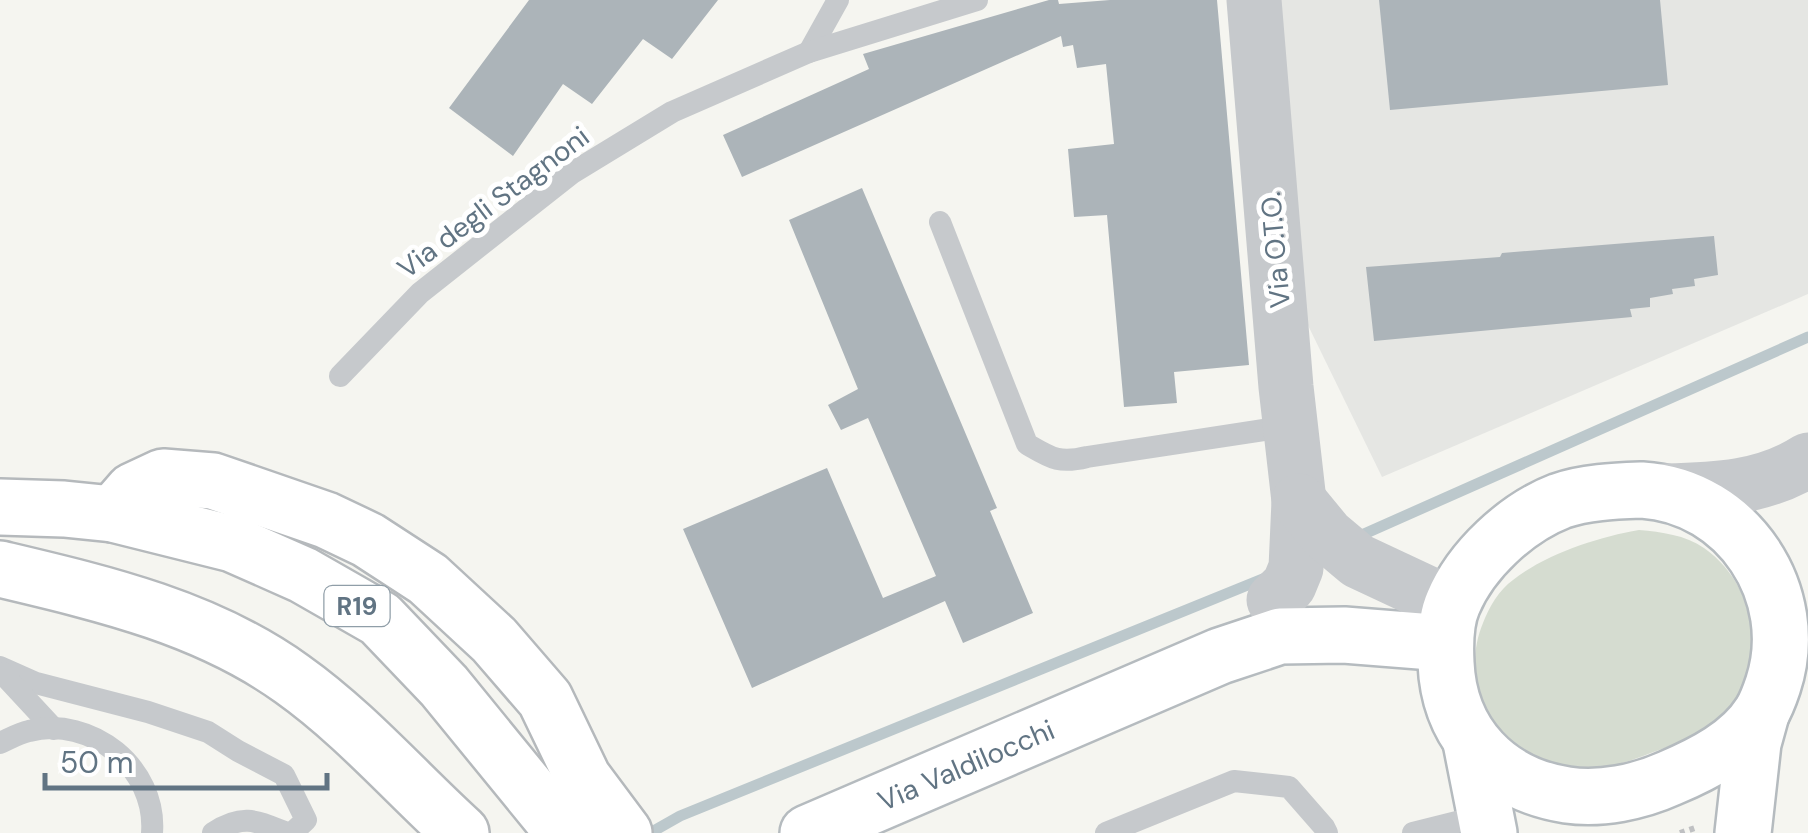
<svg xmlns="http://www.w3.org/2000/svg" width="1808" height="833" font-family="'DM Sans',sans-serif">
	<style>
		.built { fill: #e5e6e3 }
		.green { fill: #d5dcd0 }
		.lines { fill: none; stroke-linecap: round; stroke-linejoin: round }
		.stream { stroke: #bcc8cc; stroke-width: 11 }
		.building { fill: #acb4b9 }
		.secondary-casing { stroke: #b5bbbf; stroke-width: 60 }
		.motorway-casing { stroke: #b5b9bc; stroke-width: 60 }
		.path { stroke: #bfc0c2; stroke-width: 6; stroke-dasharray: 5 5; stroke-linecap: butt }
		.service { stroke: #c6c9cc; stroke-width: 22 }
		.tertiary { stroke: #c6c9cc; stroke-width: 55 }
		.secondary { stroke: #fff; stroke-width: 55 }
		.motorway { stroke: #fff; stroke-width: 55 }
		.labels { text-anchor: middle; stroke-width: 10; stroke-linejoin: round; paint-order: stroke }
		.shield { fill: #fff; stroke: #909ea8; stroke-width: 2.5 }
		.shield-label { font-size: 25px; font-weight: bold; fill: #617483 }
		.street-label { font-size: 28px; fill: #617483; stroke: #fff }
	</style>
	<rect width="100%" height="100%" fill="#f5f5f0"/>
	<!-- built -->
	<polygon class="built" points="1277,0 1808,0 1808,294 1382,477 1302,313"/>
	<!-- green -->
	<path class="green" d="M1639,530C1662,532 1685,535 1704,548C1760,587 1771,673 1718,720C1696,738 1669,746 1643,756C1612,767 1578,778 1547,765C1540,762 1532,759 1526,756C1481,728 1463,671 1483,623C1489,607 1499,590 1513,580C1546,554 1598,537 1639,530Z"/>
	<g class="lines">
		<!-- stream -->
		<g class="stream">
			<polyline points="1355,538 1808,337"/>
			<polyline points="650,833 680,816 1265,578"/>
		</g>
	</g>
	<!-- building -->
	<g class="building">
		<polygon points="529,0 718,0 672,59 643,39 592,104 563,84 513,156 449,108"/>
		<polygon points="1049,0 1058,0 1059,4 1110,0 1217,0 1249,365 1174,372 1177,403 1124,407 1107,215 1074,217 1068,149 1114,144 1106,64 1077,68 1073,45 1063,47 1061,36 742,177 723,135 869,69 863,54"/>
		<polygon points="1379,0 1660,0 1668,85 1390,110"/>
		<polygon points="862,188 997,508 990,511 1033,613 963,643 945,601 752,688 683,529 827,468 883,598 936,576 868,418 841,430 828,405 858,389 789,220"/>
		<polygon points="1714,236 1718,275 1694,279 1695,286 1672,289 1673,294 1650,298 1650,307 1630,309 1632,317 1374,341 1366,267 1500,257 1502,253"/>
	</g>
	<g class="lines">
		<!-- secondary casing -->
		<g class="secondary-casing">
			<g id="secondary">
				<path d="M1642,490C1738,496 1803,594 1773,685C1770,694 1766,705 1761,713C1741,745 1703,764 1670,778C1639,792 1601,800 1567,795C1497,784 1449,735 1446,663C1445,644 1445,621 1453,603C1471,560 1516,518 1560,501C1585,492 1615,491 1642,490Z"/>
				<polyline points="1471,742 1489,833"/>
				<path id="s1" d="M808,833L1220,656L1280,636L1344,635L1445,643"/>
				<polyline points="1743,833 1753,743 1761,714"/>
			</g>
		</g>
		<!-- motorway casing -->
		<g class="motorway-casing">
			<g id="motorway">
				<polyline points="0,507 64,509 113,514 233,544 303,575 380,619 444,686 564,833"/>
				<polyline points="113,514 133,491 163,477 213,481 326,520 368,540 428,579 494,640 545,699 583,778 624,833"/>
				<path d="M0,569C101,593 206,617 292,679C354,723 405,782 461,833"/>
			</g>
		</g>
		<!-- path -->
		<polyline class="path" points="1680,833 1698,827"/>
		<!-- service -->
		<g class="service">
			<polyline points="809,52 838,0"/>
			<path d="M940,222L1027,444C1051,458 1059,464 1087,457L1290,426"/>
			<polyline points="340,376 420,293 572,173 672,112 809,52 977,0"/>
			<polyline points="0,667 36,683 148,712 208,732 238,751 284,775 306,820 292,833"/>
			<polyline points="2,673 54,729"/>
			<path d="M0,743C9,739 19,733 29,731C91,715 157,768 152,833"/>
			<path d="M213,833C243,813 257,821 287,833"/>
			<polyline points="1106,833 1234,781 1289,787 1324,827 1327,833"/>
			<polyline points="1413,833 1485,815"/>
		</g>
		<!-- tertiary -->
		<g class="tertiary">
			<polyline points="1254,0 1286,387 1299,501 1296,568 1289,585 1274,600"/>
			<path d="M1665,491C1716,490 1764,488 1808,460"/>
			<polyline points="1299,501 1327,535 1358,561 1452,605"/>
		</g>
		<!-- secondary -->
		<use href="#secondary" class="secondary"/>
		<!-- motorway -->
		<use href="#motorway" class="motorway"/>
	</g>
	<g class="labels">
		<!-- shield labels -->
		<rect class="shield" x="324.5" y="586" width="65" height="40" rx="8"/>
		<g class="shield-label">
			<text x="357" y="615">R19</text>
		</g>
		<!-- street labels -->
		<g class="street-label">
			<text transform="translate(493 202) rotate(-37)" y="10">Via degli Stagnoni</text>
			<text transform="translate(1275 250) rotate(-95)" y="10">Via O.T.O.</text>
			<text dy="10" stroke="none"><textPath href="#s1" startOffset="172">Via Valdilocchi</textPath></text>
		</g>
	</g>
	<!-- scale -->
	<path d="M45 773v15h282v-15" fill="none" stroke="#617483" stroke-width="5"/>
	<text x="60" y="773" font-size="30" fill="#617483" stroke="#ffffff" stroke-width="8" paint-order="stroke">50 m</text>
</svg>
